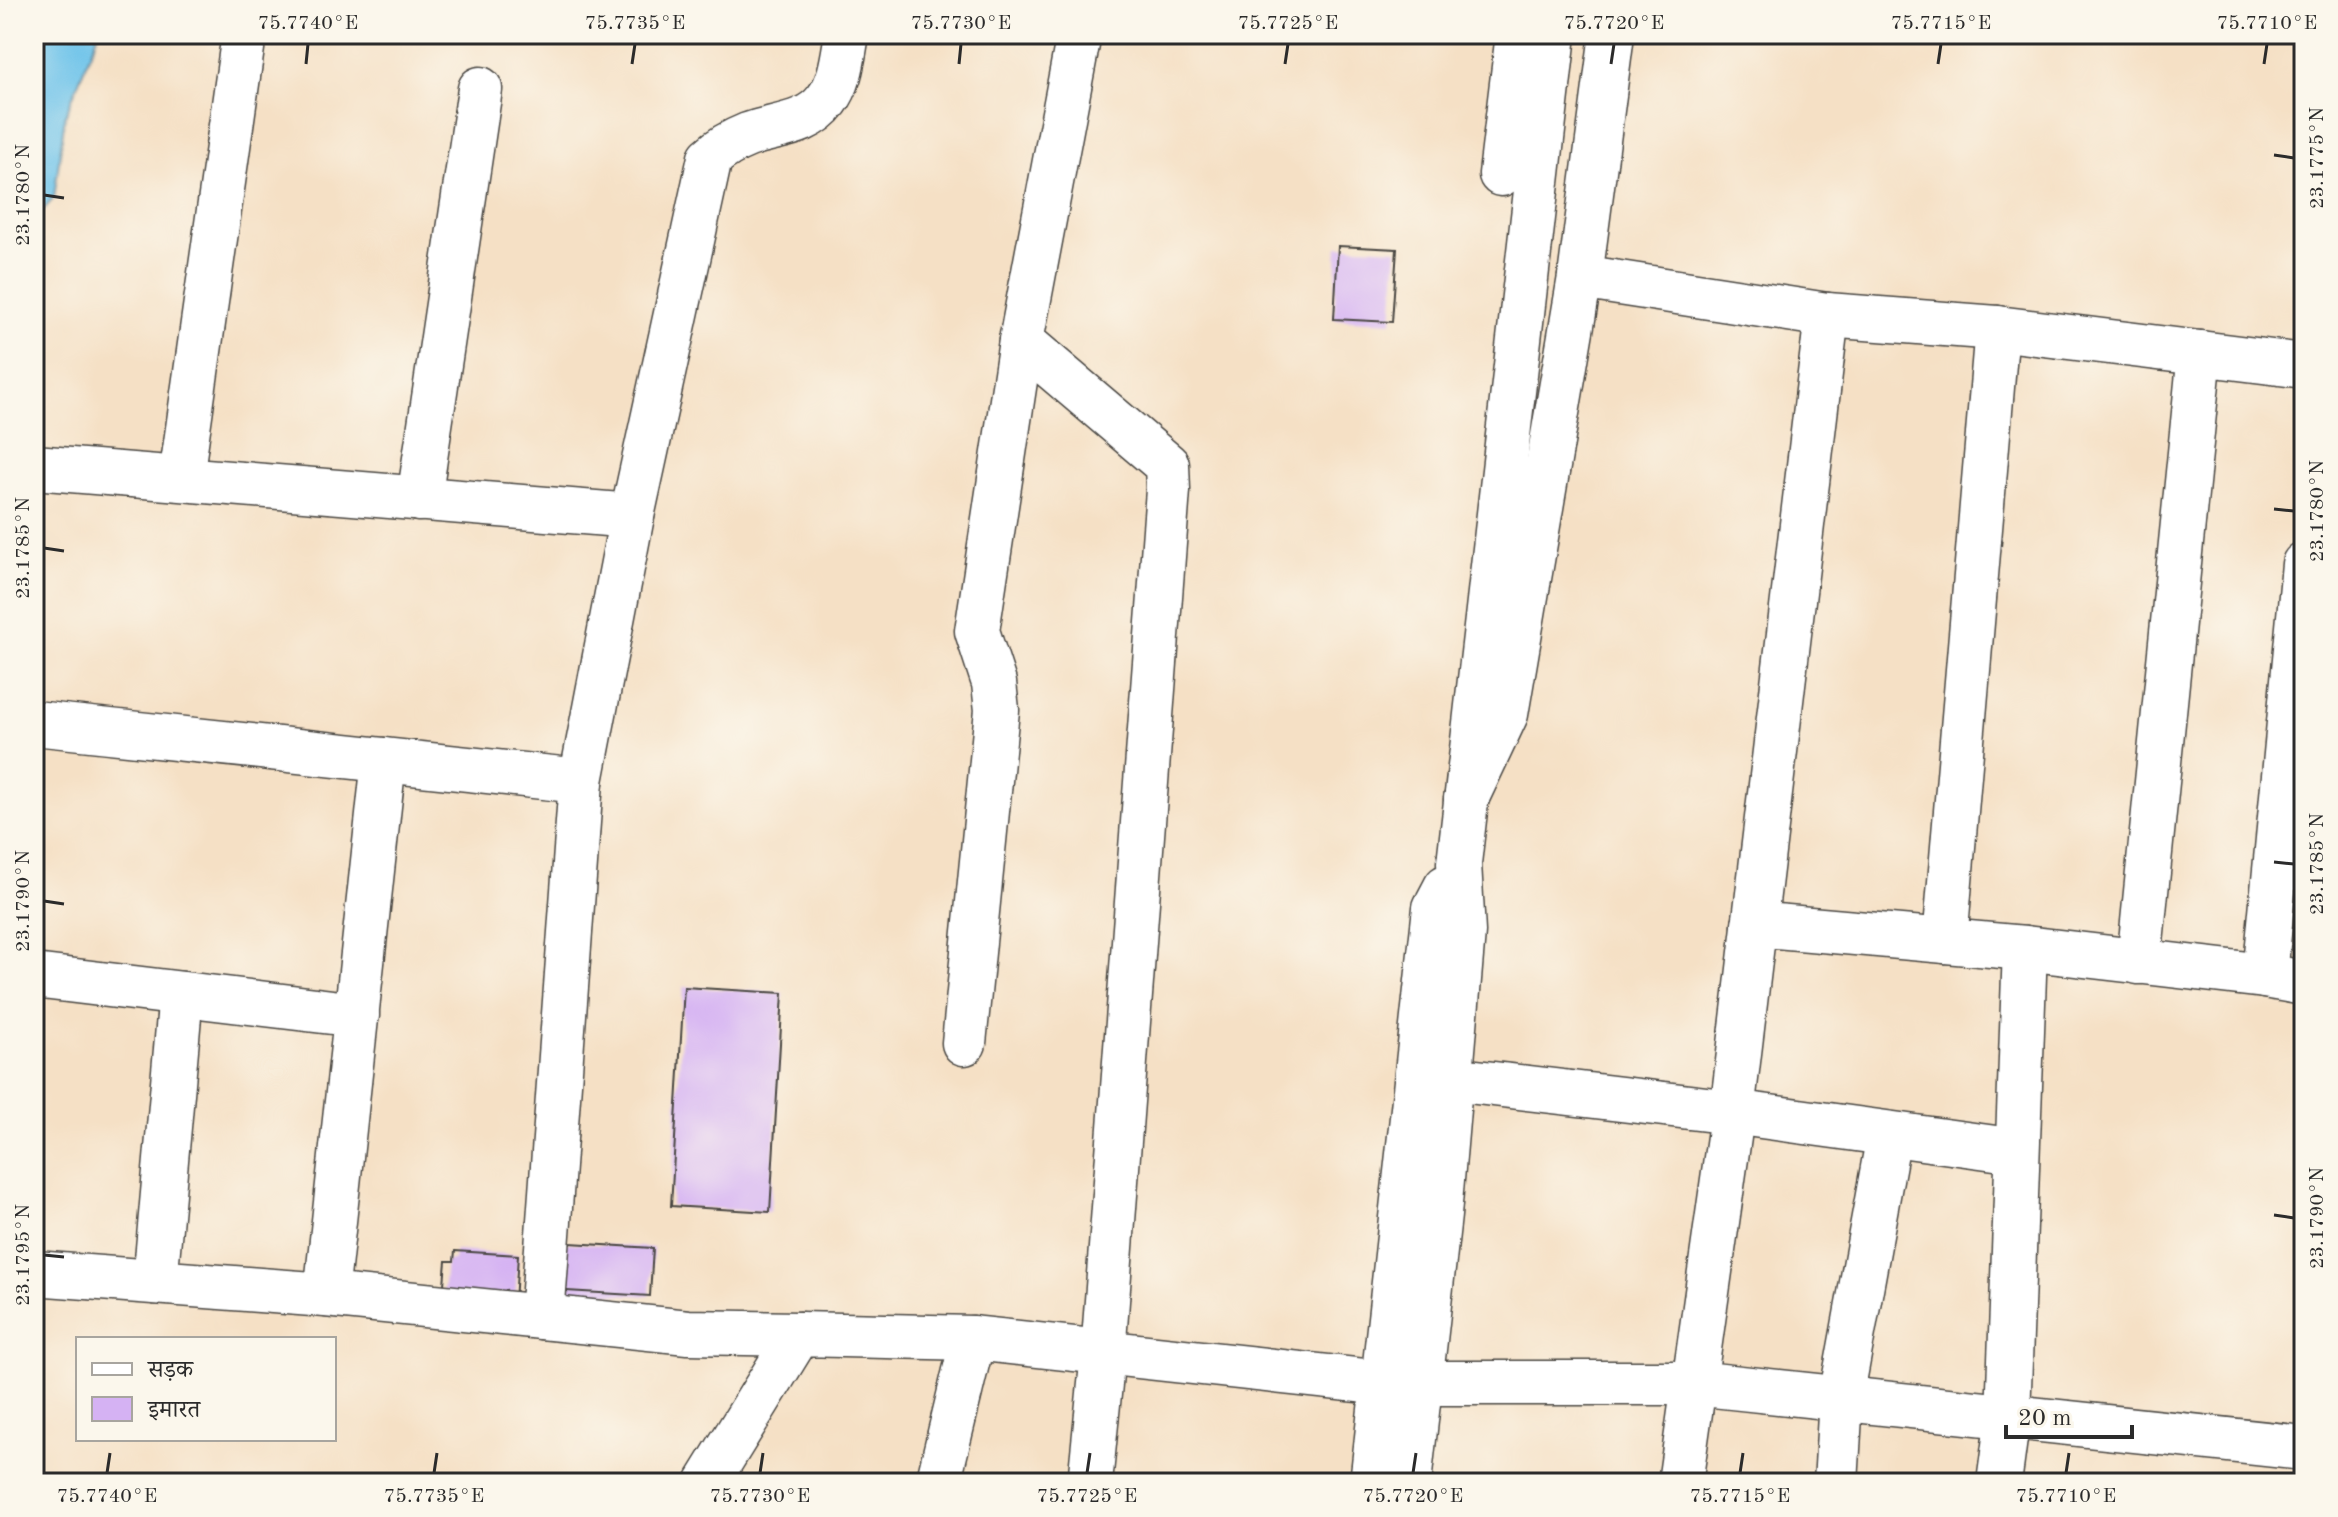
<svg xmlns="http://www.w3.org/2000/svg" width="2338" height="1517" font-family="'Old Standard TT','Noto Serif Devanagari',serif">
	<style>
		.water { fill: #6dc3ea; stroke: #4c778a; stroke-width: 2 }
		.building { fill: #d5b2f3 }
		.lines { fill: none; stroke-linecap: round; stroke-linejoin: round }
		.minor-casing { stroke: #494642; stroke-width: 47 }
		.minor { stroke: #fff; stroke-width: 44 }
		.ticks { fill: none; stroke: #2b2b2b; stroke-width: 3 }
		.neatline { fill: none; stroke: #2b2b2b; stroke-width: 3 }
		.ticks-label { font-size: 20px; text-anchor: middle; fill: #2b2b2b }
	</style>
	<rect width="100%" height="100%" fill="#fbf7ec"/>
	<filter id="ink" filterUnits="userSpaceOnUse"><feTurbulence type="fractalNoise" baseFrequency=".0125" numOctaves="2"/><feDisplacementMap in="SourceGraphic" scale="16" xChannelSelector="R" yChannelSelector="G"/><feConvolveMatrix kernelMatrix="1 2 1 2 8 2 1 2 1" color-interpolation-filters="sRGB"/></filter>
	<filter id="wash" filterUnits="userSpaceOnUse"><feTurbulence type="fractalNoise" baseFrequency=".006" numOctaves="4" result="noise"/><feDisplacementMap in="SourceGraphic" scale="32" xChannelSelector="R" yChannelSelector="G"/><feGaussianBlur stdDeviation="1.8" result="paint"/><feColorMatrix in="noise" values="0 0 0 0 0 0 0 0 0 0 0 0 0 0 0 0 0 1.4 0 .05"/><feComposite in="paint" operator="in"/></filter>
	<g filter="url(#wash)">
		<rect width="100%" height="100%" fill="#f5e0c5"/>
		<!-- water -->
		<polygon class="water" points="34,34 98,34 65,116 54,198 34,220"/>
		<g id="blocks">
			<!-- building -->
			<g class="building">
				<polygon points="1338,246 1397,249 1392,322 1334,319"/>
				<polygon points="684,987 783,993 770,1212 671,1206"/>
				<polygon points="553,1242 653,1248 650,1296 550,1290"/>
				<polygon points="455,1251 518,1255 515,1302 443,1296 446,1261 454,1261"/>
			</g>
		</g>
	</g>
	<g filter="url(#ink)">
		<use href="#blocks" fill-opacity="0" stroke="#494642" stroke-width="2"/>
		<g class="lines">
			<!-- minor casing -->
			<g class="minor-casing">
				<g id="minor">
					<polyline points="1079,34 1021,341 1167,465 1168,490 1103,1354 1090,1483"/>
					<polyline points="1501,174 1518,34"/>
					<polyline points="1580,277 1612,34"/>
					<polyline points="1827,315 1997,328 2304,366"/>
					<polyline points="34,467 632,516 581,781"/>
					<polyline points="181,478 244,34"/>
					<polyline points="419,499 480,89"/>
					<path d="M632,516L710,158C722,147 733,141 748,135C775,125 808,126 827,100C841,82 843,56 847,34"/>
					<polyline points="34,723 581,781 542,1317 326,1295 34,1273"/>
					<polyline points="1466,799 1506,714 1580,277 1827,315 1729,1137 1680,1483"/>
					<polyline points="1754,924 2025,948 2265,976 2304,564"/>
					<polyline points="1945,941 1997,328"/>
					<polyline points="2139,962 2200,353"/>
					<polyline points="34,976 357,1015"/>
					<polyline points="2265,976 2304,983"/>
					<polyline points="964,1043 997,710 994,683 977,631 1021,341"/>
					<polyline points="1451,1079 1732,1112 2017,1151"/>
					<polyline points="155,1282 181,994"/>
					<polyline points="326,1295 384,760"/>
					<polyline points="542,1317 688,1332 799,1334"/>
					<polyline points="707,1483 799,1334 973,1338 1384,1383 1694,1383 2304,1448"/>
					<polyline points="938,1483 973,1338"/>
					<polyline points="1372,1483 1435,908 1446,887"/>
					<polyline points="1409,1483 1439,1215 1463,932 1459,863 1554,34"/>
					<polyline points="1836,1483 1841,1398 1889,1135"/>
					<polyline points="1999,1483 2008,1416 2025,948"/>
				</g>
			</g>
			<!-- minor -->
			<use href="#minor" class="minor"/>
		</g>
	</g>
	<!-- ticks -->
	<path class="ticks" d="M306,64L308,44M632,64L635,44M959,64L961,44M1285,64L1288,44M1611,64L1614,44M1938,64L1941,44M2264,64L2267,44M2274,155L2294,158M44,195L64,198M2274,509L2294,511M44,548L64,551M2274,862L2294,864M44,901L64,904M2274,1215L2294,1218M44,1255L64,1257M107,1473L110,1453M434,1473L437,1453M760,1473L763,1453M1087,1473L1090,1453M1413,1473L1416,1453M1740,1473L1743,1453M2066,1473L2069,1453"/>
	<!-- margin -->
	<rect width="2338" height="1517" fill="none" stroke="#fbf7ec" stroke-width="88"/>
	<!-- legend -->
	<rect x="76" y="1337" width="260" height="104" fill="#fbf7ec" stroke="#a8a59f" stroke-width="2"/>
	<rect x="92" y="1363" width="40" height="12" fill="#ffffff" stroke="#a8a59f" stroke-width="2"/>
	<text x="148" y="1377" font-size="24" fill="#2b2b2b">सड़क</text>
	<rect x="92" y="1397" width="40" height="24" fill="#d5b2f3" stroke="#a8a59f" stroke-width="2"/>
	<text x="148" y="1417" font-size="24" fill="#2b2b2b">इमारत</text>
	<!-- scale -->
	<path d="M2006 1425v12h126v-12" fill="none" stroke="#2b2b2b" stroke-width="4"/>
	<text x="2018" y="1425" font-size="24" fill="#2b2b2b" stroke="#fbf7ec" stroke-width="6" paint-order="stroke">20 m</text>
	<rect x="44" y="44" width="2250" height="1429" class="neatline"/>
	<g class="ticks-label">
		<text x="308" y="29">75.7740°E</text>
		<text x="635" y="29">75.7735°E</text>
		<text x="961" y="29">75.7730°E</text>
		<text x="1288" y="29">75.7725°E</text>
		<text x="1614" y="29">75.7720°E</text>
		<text x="1941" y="29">75.7715°E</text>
		<text x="2267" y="29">75.7710°E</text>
		<text transform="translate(2316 158) rotate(-90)" y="7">23.1775°N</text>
		<text transform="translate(22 195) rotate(-90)" y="7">23.1780°N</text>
		<text transform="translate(2316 511) rotate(-90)" y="7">23.1780°N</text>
		<text transform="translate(22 548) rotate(-90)" y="7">23.1785°N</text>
		<text transform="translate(2316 864) rotate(-90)" y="7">23.1785°N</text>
		<text transform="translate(22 901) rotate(-90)" y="7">23.1790°N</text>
		<text transform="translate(2316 1218) rotate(-90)" y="7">23.1790°N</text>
		<text transform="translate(22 1255) rotate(-90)" y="7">23.1795°N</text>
		<text x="107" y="1502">75.7740°E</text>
		<text x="434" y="1502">75.7735°E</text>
		<text x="760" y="1502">75.7730°E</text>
		<text x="1087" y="1502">75.7725°E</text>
		<text x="1413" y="1502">75.7720°E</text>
		<text x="1740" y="1502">75.7715°E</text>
		<text x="2066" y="1502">75.7710°E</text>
	</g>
</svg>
